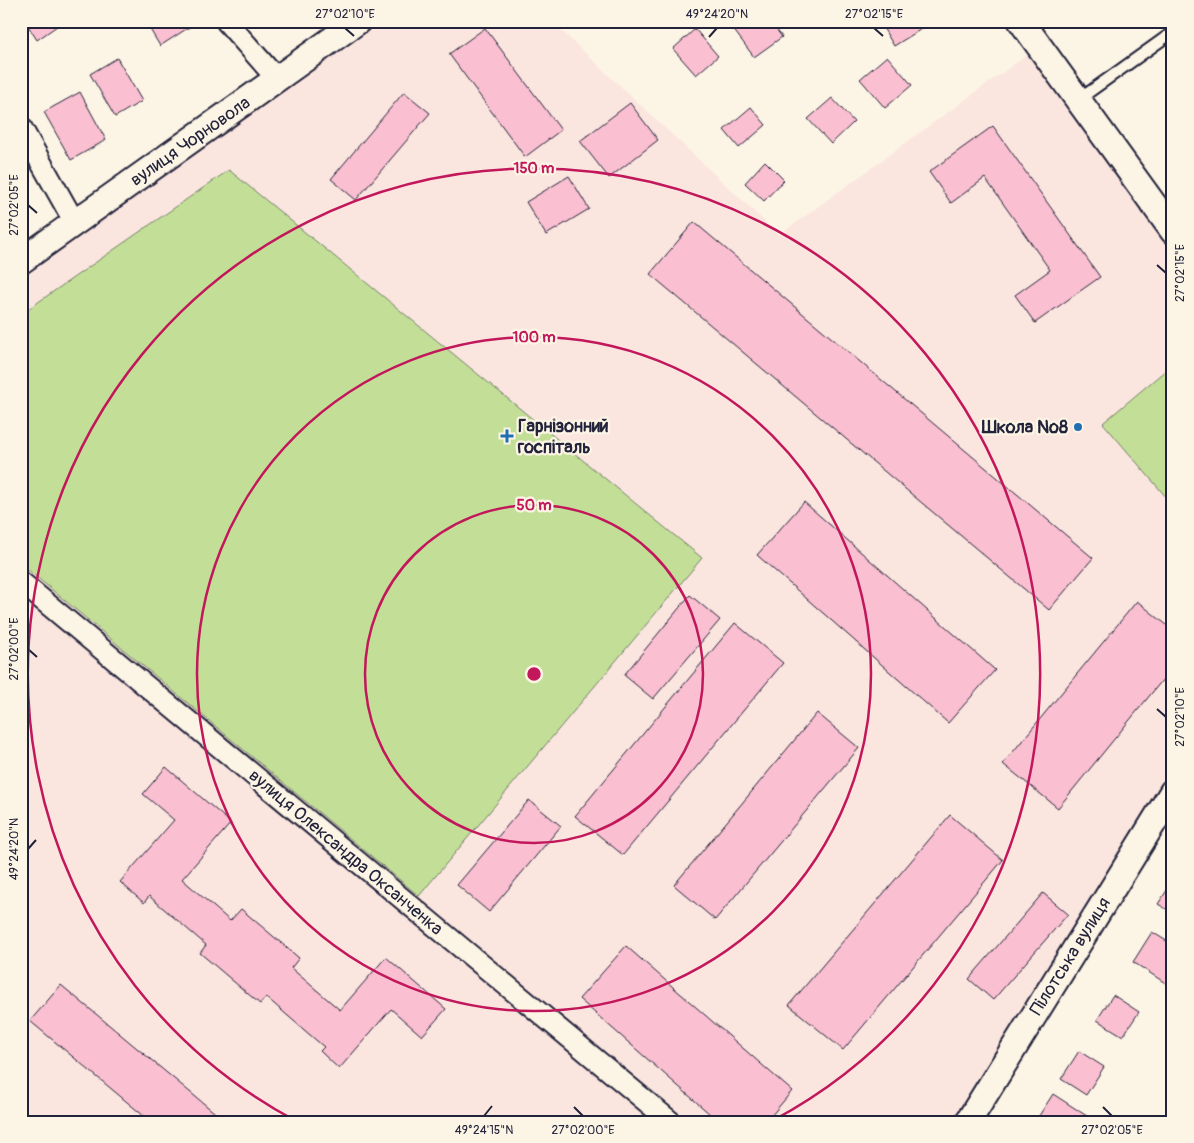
<svg xmlns="http://www.w3.org/2000/svg" width="1194" height="1143" font-family="Pangolin,sans-serif">
	<style>
		.built { fill: #fbe5df }
		.green { fill: #c3df97; stroke: #728069 }
		.building { fill: #fabfd0; stroke: #22223b }
		.lines { fill: none; stroke-linecap: round; stroke-linejoin: round }
		.service-casing { stroke: #22223b; stroke-width: 14 }
		.minor-casing { stroke: #22223b; stroke-width: 24 }
		.tertiary-casing { stroke: #22223b; stroke-width: 29 }
		.service { stroke: #fcf5e5; stroke-width: 10 }
		.minor { stroke: #fcf5e5; stroke-width: 20 }
		.tertiary { stroke: #fcf5e5; stroke-width: 25 }
		.ticks { fill: none; stroke: #22223b; stroke-width: 2 }
		.ring { fill: none; stroke: #c2185b; stroke-width: 2.5 }
		.poi-dot { fill: #1f6fb2; stroke: #fcf5e5; stroke-width: 2 }
		.labels { text-anchor: middle; stroke-width: 4.5; stroke-linejoin: round; paint-order: stroke }
		.street-label { font-size: 18px; fill: #22223b; stroke: #fcf5e5 }
		.poi-label { font-size: 18px; font-weight: bold; fill: #22223b; stroke: #fcf5e5; text-anchor: start }
		.centre { fill: #c2185b; stroke: #fcf5e5; stroke-width: 2.5 }
		.ring-label { font-size: 15px; text-anchor: middle; font-weight: bold; fill: #c2185b; stroke: #fcf5e5; stroke-width: 4.5; stroke-linejoin: round; paint-order: stroke }
		.neatline { fill: none; stroke: #22223b; stroke-width: 2 }
		.ticks-label { font-size: 12px; text-anchor: middle; fill: #22223b }
	</style>
	<rect width="100%" height="100%" fill="#fcf5e5"/>
	<filter id="ink" filterUnits="userSpaceOnUse"><feTurbulence type="fractalNoise" baseFrequency=".02" numOctaves="2"/><feDisplacementMap in="SourceGraphic" scale="10" xChannelSelector="R" yChannelSelector="G"/><feConvolveMatrix kernelMatrix="1 2 1 2 8 2 1 2 1" color-interpolation-filters="sRGB"/></filter>
	<g filter="url(#ink)">
		<!-- built -->
		<polygon class="built" points="373,21 551,21 779,235 1031,52 1173,248 1173,770 953,1122 21,1122 21,265"/>
		<!-- green -->
		<g class="green">
			<polygon points="229,170 702,558 419,896 21,564 21,314"/>
			<polygon points="1173,364 1173,505 1103,423"/>
		</g>
		<!-- building -->
		<g class="building">
			<polygon points="25,21 54,21 57,26 37,40"/>
			<polygon points="145,21 188,21 191,26 160,46"/>
			<polygon points="727,21 770,21 782,37 754,57"/>
			<polygon points="879,21 930,21 931,23 894,46"/>
			<polygon points="485,28 561,130 525,157 449,54"/>
			<polygon points="695,29 718,56 696,75 673,49"/>
			<polygon points="887,56 912,85 885,108 860,79"/>
			<polygon points="117,58 142,101 115,117 90,74"/>
			<polygon points="80,92 106,140 71,160 44,112"/>
			<polygon points="404,92 430,113 356,200 331,179"/>
			<polygon points="832,98 854,122 831,144 808,119"/>
			<polygon points="630,103 658,140 609,178 580,141"/>
			<polygon points="751,107 766,125 739,148 724,130"/>
			<polygon points="993,126 1100,277 1035,323 1015,295 1050,270 985,178 951,203 929,172"/>
			<polygon points="765,161 784,180 764,201 745,183"/>
			<polygon points="569,176 589,209 546,235 526,202"/>
			<polygon points="694,222 1093,558 1049,610 650,274"/>
			<polygon points="804,502 995,670 948,723 757,555"/>
			<polygon points="690,595 720,620 653,699 624,675"/>
			<polygon points="1137,601 1173,630 1173,667 1058,808 1003,764"/>
			<polygon points="735,623 783,663 623,855 575,816"/>
			<polygon points="817,713 859,748 715,920 674,885"/>
			<polygon points="166,767 231,823 182,879 230,921 241,909 299,958 291,968 340,1010 386,957 446,1009 422,1036 391,1009 339,1069 320,1051 324,1047 266,997 260,1004 200,953 206,945 149,896 144,903 120,882 174,820 143,794"/>
			<polygon points="529,800 561,826 489,912 457,885"/>
			<polygon points="950,815 1003,860 843,1050 789,1005"/>
			<polygon points="1173,881 1173,913 1158,904"/>
			<polygon points="1043,893 1068,914 993,1000 969,979"/>
			<polygon points="1152,932 1173,945 1173,988 1133,962"/>
			<polygon points="626,946 792,1091 766,1122 719,1122 579,999"/>
			<polygon points="61,985 226,1122 151,1122 30,1021"/>
			<polygon points="1113,995 1139,1012 1123,1036 1097,1020"/>
			<polygon points="1079,1051 1104,1067 1086,1095 1061,1079"/>
			<polygon points="1053,1094 1093,1120 1092,1122 1035,1122"/>
		</g>
		<g class="lines">
			<!-- service casing -->
			<g class="service-casing">
				<polyline id="service" points="1078,100 1173,32"/>
			</g>
			<!-- minor casing -->
			<g class="minor-casing">
				<g id="minor">
					<polyline points="226,21 277,79"/>
					<polyline points="21,127 75,223"/>
					<polyline points="21,582 671,1122"/>
				</g>
			</g>
			<!-- tertiary casing -->
			<g class="tertiary-casing">
				<g id="tertiary">
					<polyline points="1021,21 1173,231"/>
					<polyline points="21,261 358,21"/>
					<polyline points="968,1122 1173,791"/>
				</g>
			</g>
			<!-- service -->
			<use href="#service" class="service"/>
			<!-- minor -->
			<use href="#minor" class="minor"/>
			<!-- tertiary -->
			<use href="#tertiary" class="tertiary"/>
		</g>
	</g>
	<!-- ticks -->
	<path class="ticks" d="M345,28L354,36M874,28L883,36M709,37L717,28M28,205L37,213M1157,265L1166,273M28,649L37,657M1157,709L1166,717M28,849L36,840M574,1107L583,1116M1103,1107L1112,1116M484,1116L492,1106"/>
	<!-- distance rings -->
	<g class="ring">
		<circle cx="534" cy="674" r="169"/>
		<circle cx="534" cy="674" r="337"/>
		<path d="M296 1121A506 506 0 1 1 772 1121"/>
	</g>
	<!-- markers -->
	<g class="poi-dot">
		<circle cx="1078" cy="427" r="5"/>
		<path d="M504.5 428.5h5v5h5v5h-5v5h-5v-5h-5v-5h5z"/>
	</g>
	<g class="labels">
		<!-- street labels -->
		<g class="street-label">
			<text transform="translate(190 141) rotate(-35)" y="6">вулиця Чорновола</text>
			<text transform="translate(346 852) rotate(40)" y="6">вулиця Олександра Оксанченка</text>
			<text transform="translate(1070 956) rotate(-58)" y="6">Пілотська вулиця</text>
		</g>
		<!-- poi labels -->
		<g class="poi-label">
			<text x="518" y="432">Гарнізонний<tspan x="518" dy="21">госпіталь</tspan></text>
			<text x="1068" y="433" text-anchor="end">Школа №8</text>
		</g>
	</g>
	<circle cx="534" cy="674" r="8" class="centre"/>
	<g class="ring-label">
		<text x="534" y="173">150 m</text>
		<text x="534" y="342">100 m</text>
		<text x="534" y="510">50 m</text>
	</g>
	<!-- margin -->
	<rect width="1194" height="1143" fill="none" stroke="#fcf5e5" stroke-width="55"/>
	<rect x="28" y="28" width="1138" height="1088" class="neatline"/>
	<g class="ticks-label">
		<text x="345" y="18">27°02'10"E</text>
		<text x="717" y="18">49°24'20"N</text>
		<text x="874" y="18">27°02'15"E</text>
		<text transform="translate(14 205) rotate(-90)" y="4">27°02'05"E</text>
		<text transform="translate(1180 273) rotate(-90)" y="4">27°02'15"E</text>
		<text transform="translate(14 649) rotate(-90)" y="4">27°02'00"E</text>
		<text transform="translate(1180 717) rotate(-90)" y="4">27°02'10"E</text>
		<text transform="translate(14 849) rotate(-90)" y="4">49°24'20"N</text>
		<text x="484" y="1134">49°24'15"N</text>
		<text x="583" y="1134">27°02'00"E</text>
		<text x="1112" y="1134">27°02'05"E</text>
	</g>
</svg>
